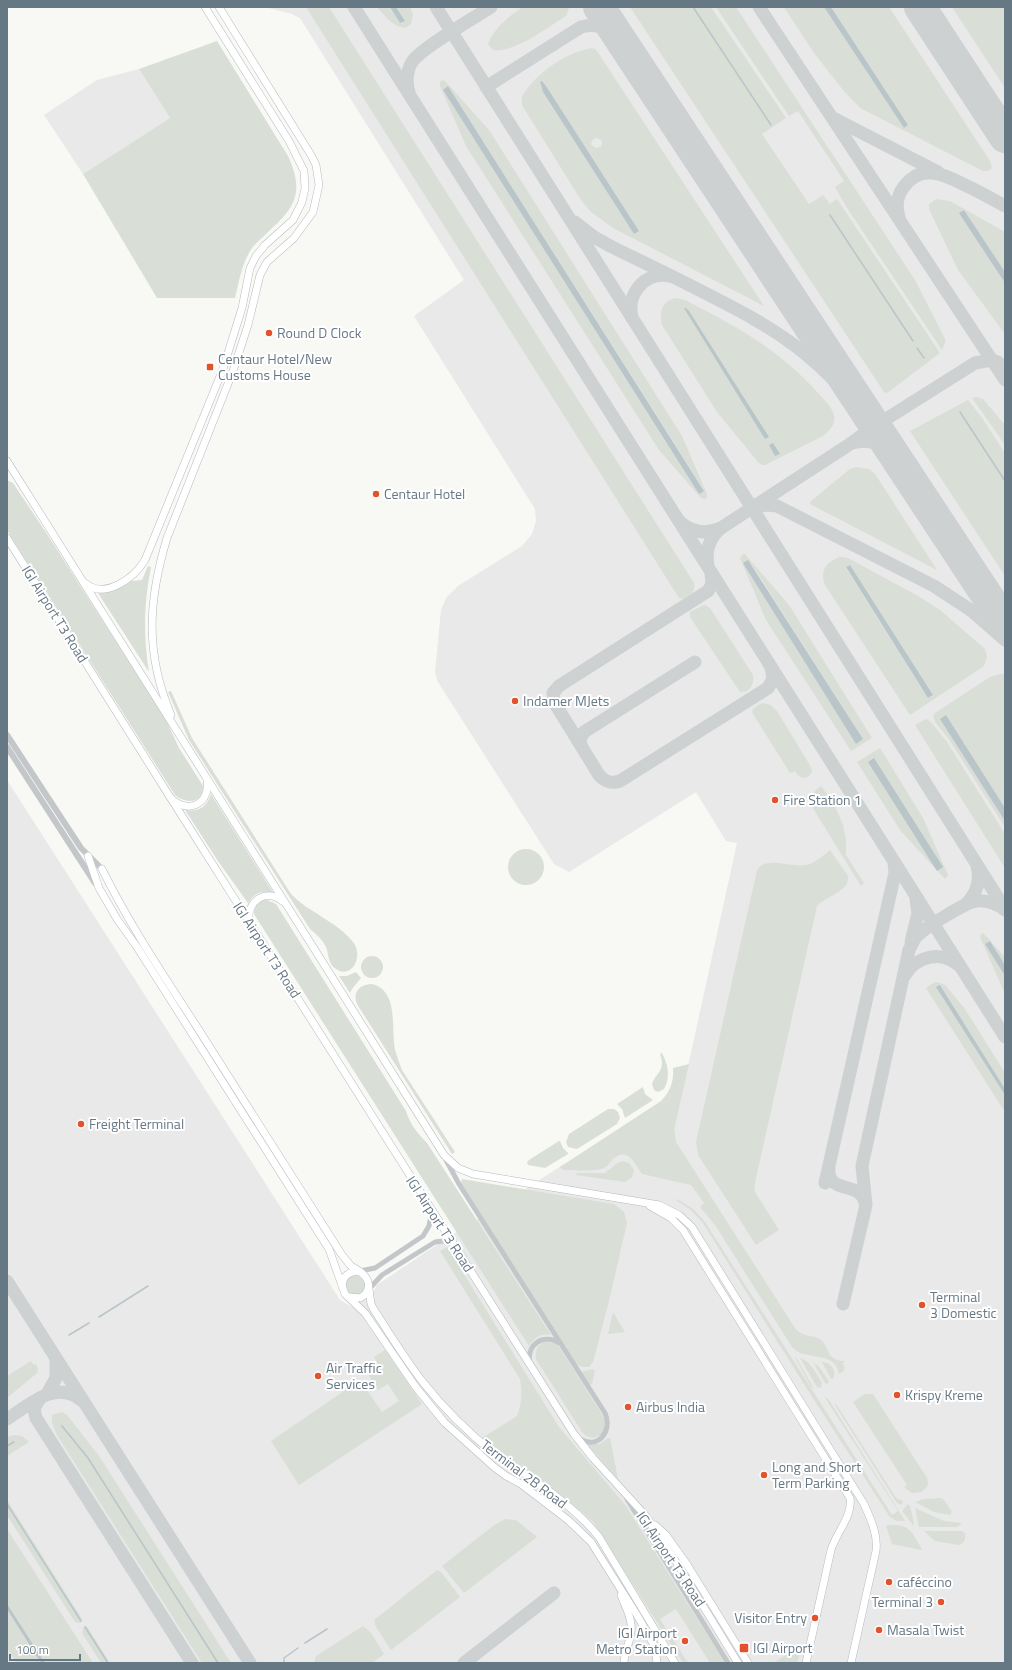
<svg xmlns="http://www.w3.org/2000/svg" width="1012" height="1670" font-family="'Titillium Web',sans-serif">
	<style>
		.built { fill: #e8e9e8 }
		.green { fill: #d9dfd6; fill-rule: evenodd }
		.water { fill: #b9c5c9 }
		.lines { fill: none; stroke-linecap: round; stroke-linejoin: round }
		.stream { stroke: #b9c5c9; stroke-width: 1.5 }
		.taxiway { stroke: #ced1d2; stroke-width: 13 }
		.runway { stroke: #ced1d2; stroke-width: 32 }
		.secondary-casing { stroke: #b5bbbf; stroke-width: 8 }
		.minor { stroke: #c3c7ca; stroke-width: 5 }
		.tertiary { stroke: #c3c7ca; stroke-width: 6 }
		.secondary { stroke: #fff; stroke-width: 7 }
		.poi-dot { fill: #e0532c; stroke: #fff; stroke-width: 1.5 }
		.labels { text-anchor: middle; stroke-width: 4; stroke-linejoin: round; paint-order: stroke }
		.poi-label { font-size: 14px; fill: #677885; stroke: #fff; text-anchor: start }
		.street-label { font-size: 14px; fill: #677885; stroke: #fff }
	</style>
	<rect width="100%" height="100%" fill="#f8f8f5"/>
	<!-- built -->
	<g class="built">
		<polygon points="265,7 1005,7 1005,1663 7,1663 7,780 340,1300 352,1307 372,1295 377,1285 435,1246 683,1089 737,843 726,841 696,792 569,872 554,864 438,682 435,673 441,610 446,598 458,586 522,546 532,534 536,521 535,509 414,316 464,280 300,18 292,14"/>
		<polygon points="139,69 170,118 83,174 44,115 97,80"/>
	</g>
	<!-- green -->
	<g class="green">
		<path d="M306,7H329L694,583C696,592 690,595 683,599L679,598Z"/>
		<path d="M377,7H390L400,23L405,21L396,7H410L413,14L411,24L405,28C392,26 385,16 377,7Z"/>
		<path d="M523,7L569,8L566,16C548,27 515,53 493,50L488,44C493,29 510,15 523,7Z"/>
		<polygon points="630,7 711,7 786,118 762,134 809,204 823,195 830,204 837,199 940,353 887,393 884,392"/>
		<polygon points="716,7 736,7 915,280 945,339 945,343 942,350 847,208 835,187 844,181 798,111 789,116"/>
		<polygon points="784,7 824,7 904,128 908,125 831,7 889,7 990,161 992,168 988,171 983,171 860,108 843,90 814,53"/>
		<polygon points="952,7 1005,7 1005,88"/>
		<path d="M217,41L288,156C305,193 295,208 267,233C262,238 256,243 252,248C242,262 239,282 235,298H157L83,174L170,118L139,69Z"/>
		<path d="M591,48L595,49L597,51L764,306L613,228L590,211L581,200L525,110C523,107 521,103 522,98C523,93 527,89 530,85C546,67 567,53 591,48ZM540,83L548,89L639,231L634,234L543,92ZM595,138L600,139L602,142L601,147L595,148L591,144L592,141Z"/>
		<path d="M443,80L446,82L489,130L682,436L707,494V498L704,499L701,498L659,450L466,146L440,86V82ZM448,86L704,490L699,494L443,90Z"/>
		<polygon points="936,199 950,201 1005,232 1005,272 964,210 960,213 1005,283 1005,334 958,270 929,209 929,204"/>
		<path d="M677,298L685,300C736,326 780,350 819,394C824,400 833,408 834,416C836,425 829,431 823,436L765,465H762L758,462L717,412L662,325C659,311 662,300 677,298Z"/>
		<polygon points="976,397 983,399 1005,425 1005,445 972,398"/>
		<polygon points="968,400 982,418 1005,453 1005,576 910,431"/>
		<polygon points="856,467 869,469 875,474 937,570 810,504 810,502 850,469"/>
		<path d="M7,480L13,483L47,534L166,720L179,748L203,786C203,804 185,804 175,795L7,530Z"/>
		<path d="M743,554H745L789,605L872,738L851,751L766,620L740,558ZM749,560L863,739L856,743Z"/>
		<path d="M840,557L848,558L918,596L940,610L985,649L987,657L984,666L910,715L825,585C820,570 826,562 840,557ZM850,565L933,695L928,698L846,568Z"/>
		<path d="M148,566L151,567C144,602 143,636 149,672L98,593L112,591L131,579L133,581L142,580Z"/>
		<path d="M704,605L710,608L753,675C755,683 749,694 740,692L690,617V612Z"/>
		<polygon points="1000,674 1005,674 1005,808 946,715 940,719 1005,821 1005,827 948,738 935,722 933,716 935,713 990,677"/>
		<path d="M171,691L192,738L291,894C308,912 339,923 353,942C364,956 352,980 336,969C328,964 329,955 326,947C323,940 316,934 310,929L189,740L168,692Z"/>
		<path d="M763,703L771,705L777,711L811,767L812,772C807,781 799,779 795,771L790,773L753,714L752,710L758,705Z"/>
		<polygon points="926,719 931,722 947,742 1005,834 1005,868 915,725"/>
		<polygon points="880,748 923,818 948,875 945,879 900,830 857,762"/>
		<path d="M821,786L833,802L843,825L846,840V855L864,883L861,886L811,805C810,796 814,791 821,786Z"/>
		<path d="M211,794L274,894C263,889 254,893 248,903L218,861L185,810C199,812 207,807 211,794Z"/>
		<circle cx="526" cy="867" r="18"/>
		<path d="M830,850L848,876C850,892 826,896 817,906L754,1187L755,1192L779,1230L756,1245L698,1155L696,1142L757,870C767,854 795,870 810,864C817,861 824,855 830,850Z"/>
		<path d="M265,899L276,904L406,1111C410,1124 417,1133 427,1143L551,1335C541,1333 535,1337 529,1346L254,914V909L257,902Z"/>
		<polygon points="983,933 1005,957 1005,965 990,941 985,944 1005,976 1005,994 980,937 981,934"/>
		<circle cx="372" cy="967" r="11"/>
		<polygon points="356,972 361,978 352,989 350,993 339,976 347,976"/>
		<polygon points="935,982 940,983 945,985 965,1009 1005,1073 1005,1089 940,985 937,987 1005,1095 1005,1109 1003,1109 926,988"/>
		<path d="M372,984C397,990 392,1023 394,1043C395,1053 399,1061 402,1070L455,1152L452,1154L357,1004C352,992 360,984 372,984Z"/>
		<path d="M662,1053C668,1065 671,1077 664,1089L658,1092L654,1090L652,1084C657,1071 666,1071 660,1054Z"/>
		<path d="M689,1064L674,1130L676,1142L795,1328C805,1339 814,1334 821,1340C830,1348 826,1360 844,1361L845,1362L842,1363L845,1367L843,1368L845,1370L839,1374C835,1349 804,1362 792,1347L715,1225L700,1207L704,1203L691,1185L642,1174C635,1164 628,1146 613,1159C610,1162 608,1166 604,1168C595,1172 573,1170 563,1170L560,1167L661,1101C670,1092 674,1082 673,1068Z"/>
		<polygon points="643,1087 645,1094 653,1100 625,1118 622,1109 617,1104"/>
		<polygon points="608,1109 614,1109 618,1112 620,1118 617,1124 577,1149 568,1147 566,1142 569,1134"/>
		<polygon points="559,1141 560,1141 563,1148 568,1153 568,1154 545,1168 528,1165 527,1162 529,1160"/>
		<polygon points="622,1161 629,1163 634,1170 632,1177 625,1182 576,1175 577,1173 605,1173 616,1164"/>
		<polygon points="462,1179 614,1204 624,1212 627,1223 609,1301 593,1362 589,1367 583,1367 577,1365 461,1183"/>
		<polygon points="677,1199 693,1209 705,1222 892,1515 898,1511 824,1396 829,1400 905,1521 897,1521 890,1517 809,1392 703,1223 691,1210 676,1200"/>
		<path d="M447,1247L559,1427L626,1506L725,1663H710L676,1609L660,1619L688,1663H683L593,1522L584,1514L528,1470L507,1458L482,1438L517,1416C522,1405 522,1390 520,1379L440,1251Z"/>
		<circle cx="355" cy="1285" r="10"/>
		<polygon points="613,1312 625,1332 608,1334"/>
		<path d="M546,1341L556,1344L560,1348L603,1416L605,1421L604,1432C596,1439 590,1440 582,1432L536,1359C535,1350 537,1345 546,1341Z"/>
		<polygon points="385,1350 422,1404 299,1485 271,1441 360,1380 382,1412 399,1401 388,1384 378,1390 366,1371 378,1364 374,1357"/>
		<polygon points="794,1356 797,1359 814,1389 811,1387"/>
		<path d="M800,1358C812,1362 816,1374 822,1383L821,1388L817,1387Z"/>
		<polygon points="31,1361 34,1365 36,1364 38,1369 37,1373 7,1398 7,1376"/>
		<polygon points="813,1362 819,1367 829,1381 828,1384 825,1383"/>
		<path d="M822,1362C831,1362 837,1371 833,1379H831Z"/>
		<polygon points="593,1369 595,1371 592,1384 589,1385 581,1372"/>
		<polygon points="865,1394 873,1394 927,1478 928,1485 922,1492 912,1493 904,1487 907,1485 853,1402"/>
		<polygon points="836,1404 896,1498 903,1501 902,1505 897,1503 835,1405"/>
		<polygon points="62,1412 67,1415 99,1456 231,1663 202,1663 57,1435 52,1423 52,1415"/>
		<polygon points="14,1435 22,1436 29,1442 7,1456 7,1437"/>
		<polygon points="608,1438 610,1438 618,1479 587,1444 600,1444"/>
		<polygon points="941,1498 944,1500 952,1512 950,1515 934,1512 915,1502 924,1499"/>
		<polygon points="7,1500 82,1619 80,1623 75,1622 7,1515"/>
		<polygon points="908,1504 910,1506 914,1523 913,1525 902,1511"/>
		<polygon points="915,1508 944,1521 962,1523 957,1527 919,1527"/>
		<polygon points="505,1519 516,1520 537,1537 464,1593 442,1566 493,1526"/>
		<path d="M890,1525C911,1524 912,1533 922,1549L921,1550L892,1544L886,1526Z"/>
		<polygon points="7,1529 93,1663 17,1663 7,1648"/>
		<path d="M924,1531H962L965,1533C966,1539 964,1544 958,1545L935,1541Z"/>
		<polygon points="437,1570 441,1572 460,1597 391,1650 376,1627 374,1620"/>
		<polygon points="86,1626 88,1628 110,1663 101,1663 82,1633 83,1628"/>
		<polygon points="363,1626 371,1633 384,1654 372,1663 314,1663 316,1656"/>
		<polygon points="796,1649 801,1650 797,1663 773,1663"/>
	</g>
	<!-- water -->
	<g class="water">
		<polygon points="390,7 396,7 405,21 400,23"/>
		<polygon points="824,7 831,7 908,125 904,128"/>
		<polygon points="542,81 548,89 639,231 634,234 543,92 540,82"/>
		<polygon points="448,86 704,491 699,494 443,90"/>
		<polygon points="964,210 1005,272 1005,283 959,213"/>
		<polygon points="684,308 686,308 689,311 769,437 765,439"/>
		<polygon points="773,443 780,454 775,456 769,445"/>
		<polygon points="748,560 863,739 856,744 743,563"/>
		<polygon points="850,565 933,695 928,698 846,567"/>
		<polygon points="946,715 1005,808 1005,821 940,719"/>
		<polygon points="874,758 943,867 937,871 868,762"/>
		<polygon points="990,941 1005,965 1005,976 985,944"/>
		<polygon points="940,985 1005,1089 1005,1095 936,987"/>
		<polygon points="7,1604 45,1663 41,1663 7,1609"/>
	</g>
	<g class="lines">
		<!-- stream -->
		<g class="stream">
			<polyline points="693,7 771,125"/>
			<polyline points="830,215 913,341"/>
			<polyline points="917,348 924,358"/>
			<polyline points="960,412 1005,481"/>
			<polyline points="99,1317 148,1286"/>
			<polyline points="69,1335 89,1323"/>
			<polyline points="62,1426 88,1458 218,1663"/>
			<polyline points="7,1446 14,1442"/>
			<polyline points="7,1504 81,1621"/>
			<polyline points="85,1627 108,1663"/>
			<polyline points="305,1643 327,1629"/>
			<polyline points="284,1663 284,1658 298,1648"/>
		</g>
		<!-- taxiway -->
		<g class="taxiway">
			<polyline points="354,7 1005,1037"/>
			<polyline points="436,7 1005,909"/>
			<polyline points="759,7 1005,380"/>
			<path d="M486,87L581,27C598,22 609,29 621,41"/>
			<path d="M409,93C406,82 406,72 412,62C421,48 474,18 491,7"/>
			<polyline points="835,119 938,172"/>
			<path d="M899,217C896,207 897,196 903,188C921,162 945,175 967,186C980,192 992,199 1005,206"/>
			<path d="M575,222L594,237L612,247C643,262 674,277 705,293C736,309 766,324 794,345C829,371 856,403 882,437"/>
			<path d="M632,318C626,295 644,271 670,276"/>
			<path d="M852,443C870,438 883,444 895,457"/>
			<polyline points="755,507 767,505 777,506 934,586 972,611 1005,640"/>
			<path d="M680,522C692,532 706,535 721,528L847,446L875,426L975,363L991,360L998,362"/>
			<path d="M708,566C705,550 709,538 721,528"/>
			<path d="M711,573L712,584L708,591L559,686L553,693L554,702L599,775C605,782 611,784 620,781L768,688L773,679L771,667"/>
			<polyline points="581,745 580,739 584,732 695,662"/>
			<path d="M966,904C977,893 981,881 977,866"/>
			<polyline points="911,942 918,913 916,899"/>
			<path d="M905,975C917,956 941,950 958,965"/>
			<path d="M829,1170C828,1194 860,1181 865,1202"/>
			<polyline points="825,1183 895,873 894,862"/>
			<polyline points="7,1281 250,1663"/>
			<path d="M843,1304L866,1205L862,1166L909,950C912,945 913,940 917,936C925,928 964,903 976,901C986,900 996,903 1005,910"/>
			<polyline points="47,1394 56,1378 56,1360"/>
			<polyline points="40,1398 34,1409 36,1418 192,1663"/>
			<path d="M7,1419C29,1405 56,1379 81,1400"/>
			<polyline points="464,1663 554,1593"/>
		</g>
		<!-- runway -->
		<g class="runway">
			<polyline points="599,7 1005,623"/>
			<polyline points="920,7 1005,137"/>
		</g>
		<!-- secondary casing -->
		<g class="secondary-casing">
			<g id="secondary">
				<path d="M7,461L444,1155L458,1168L473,1174L659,1205L679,1215L692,1227L864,1504C871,1520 878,1534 876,1551L851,1663"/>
				<path d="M7,538L170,797C186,815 211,805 207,780"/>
				<path d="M85,583C105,600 134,578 145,560L223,369L242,308L250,268L256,256L265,245L293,220L302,202L305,188L304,171L289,141L205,7"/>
				<path d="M171,715C145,653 148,601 167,538L233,371L248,325L260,275L267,262L294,238L313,212L319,185L316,165L311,155L219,7"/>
				<polyline points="170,797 574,1434 593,1458 645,1515 673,1557 738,1663"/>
				<polyline points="88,856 99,888 117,919 137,947 329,1249 345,1294 365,1313 415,1386 444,1422 494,1467 506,1476 521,1484 568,1520 591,1542 637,1615 655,1647 657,1663"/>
				<path d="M102,869C129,924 164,976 197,1027C245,1103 293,1179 342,1255L351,1266L359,1271"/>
				<path d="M249,920C247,901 266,888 282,901"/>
				<path d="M650,1206L671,1218L683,1230L850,1498C853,1516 836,1533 831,1550L806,1663"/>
				<path d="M342,1286C343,1275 349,1272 359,1271C370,1278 373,1291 360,1298L350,1297"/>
				<path d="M369,1289L371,1304L373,1308C389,1333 404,1358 422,1381C444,1409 470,1434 497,1456C506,1463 516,1468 525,1474C552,1492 579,1512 599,1537L675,1663"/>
				<polyline points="655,1525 666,1535 686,1563 748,1663"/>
				<path d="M621,1595C625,1606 633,1620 631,1632C630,1643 624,1652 624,1663"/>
			</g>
		</g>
		<!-- minor -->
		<g class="minor">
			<path d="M446,1160L459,1184L605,1413C613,1431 598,1450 580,1439"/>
			<polyline points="360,1271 375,1268 423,1236 429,1226 432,1210"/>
			<polyline points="369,1289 382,1275 435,1242 443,1241 453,1245"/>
			<path d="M530,1363C526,1344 544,1333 559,1343"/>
			<polyline points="627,1499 728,1663"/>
		</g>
		<!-- tertiary -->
		<g class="tertiary">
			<polyline points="7,735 81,848 102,869"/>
			<polyline points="7,747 95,883"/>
		</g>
		<!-- secondary -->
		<use href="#secondary" class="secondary"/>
	</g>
	<!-- markers -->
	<g class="poi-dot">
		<circle cx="269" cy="333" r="4"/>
		<rect x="206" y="363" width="8" height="8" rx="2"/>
		<circle cx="376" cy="494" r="4"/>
		<circle cx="515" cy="701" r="4"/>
		<circle cx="775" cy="800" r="4"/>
		<circle cx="81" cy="1124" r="4"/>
		<circle cx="922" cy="1305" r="4"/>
		<circle cx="318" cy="1376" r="4"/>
		<circle cx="897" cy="1395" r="4"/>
		<circle cx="628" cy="1407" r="4"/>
		<circle cx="764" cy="1475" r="4"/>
		<circle cx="889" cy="1582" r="4"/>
		<circle cx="941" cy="1602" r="4"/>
		<circle cx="815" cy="1618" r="4"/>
		<circle cx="879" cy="1630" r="4"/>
		<circle cx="685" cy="1641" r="4"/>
		<rect x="739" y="1643" width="10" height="10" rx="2"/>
	</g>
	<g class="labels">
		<!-- poi labels -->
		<g class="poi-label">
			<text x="277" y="338">Round D Clock</text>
			<text x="218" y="364">Centaur Hotel/New<tspan x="218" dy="16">Customs House</tspan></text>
			<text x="384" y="499">Centaur Hotel</text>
			<text x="523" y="706">Indamer MJets</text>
			<text x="783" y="805">Fire Station 1</text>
			<text x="89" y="1129">Freight Terminal</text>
			<text x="930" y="1302">Terminal<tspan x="930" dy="16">3 Domestic</tspan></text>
			<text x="326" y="1373">Air Traffic<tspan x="326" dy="16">Services</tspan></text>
			<text x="905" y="1400">Krispy Kreme</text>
			<text x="636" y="1412">Airbus India</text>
			<text x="772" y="1472">Long and Short<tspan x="772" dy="16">Term Parking</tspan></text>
			<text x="897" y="1587">caféccino</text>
			<text x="933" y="1607" text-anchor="end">Terminal 3</text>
			<text x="807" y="1623" text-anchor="end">Visitor Entry</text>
			<text x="887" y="1635">Masala Twist</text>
			<text x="677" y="1638" text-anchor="end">IGI Airport<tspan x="677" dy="16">Metro Station</tspan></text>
			<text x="753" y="1653">IGI Airport</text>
		</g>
		<!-- street labels -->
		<g class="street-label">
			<text transform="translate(55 614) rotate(58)" y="5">IGI Airport T3 Road</text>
			<text transform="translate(267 950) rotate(57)" y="5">IGI Airport T3 Road</text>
			<text transform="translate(440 1224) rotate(57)" y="5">IGI Airport T3 Road</text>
			<text transform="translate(524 1474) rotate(37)" y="5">Terminal 2B Road</text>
			<text transform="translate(671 1559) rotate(56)" y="5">IGI Airport T3 Road</text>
		</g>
	</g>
	<!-- border -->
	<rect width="1012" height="1670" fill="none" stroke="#677885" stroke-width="16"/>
	<!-- scale -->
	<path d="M10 1654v6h70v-6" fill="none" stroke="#677885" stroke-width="2"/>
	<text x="16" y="1654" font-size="12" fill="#677885" stroke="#ffffff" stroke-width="3" paint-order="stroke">100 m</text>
</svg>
